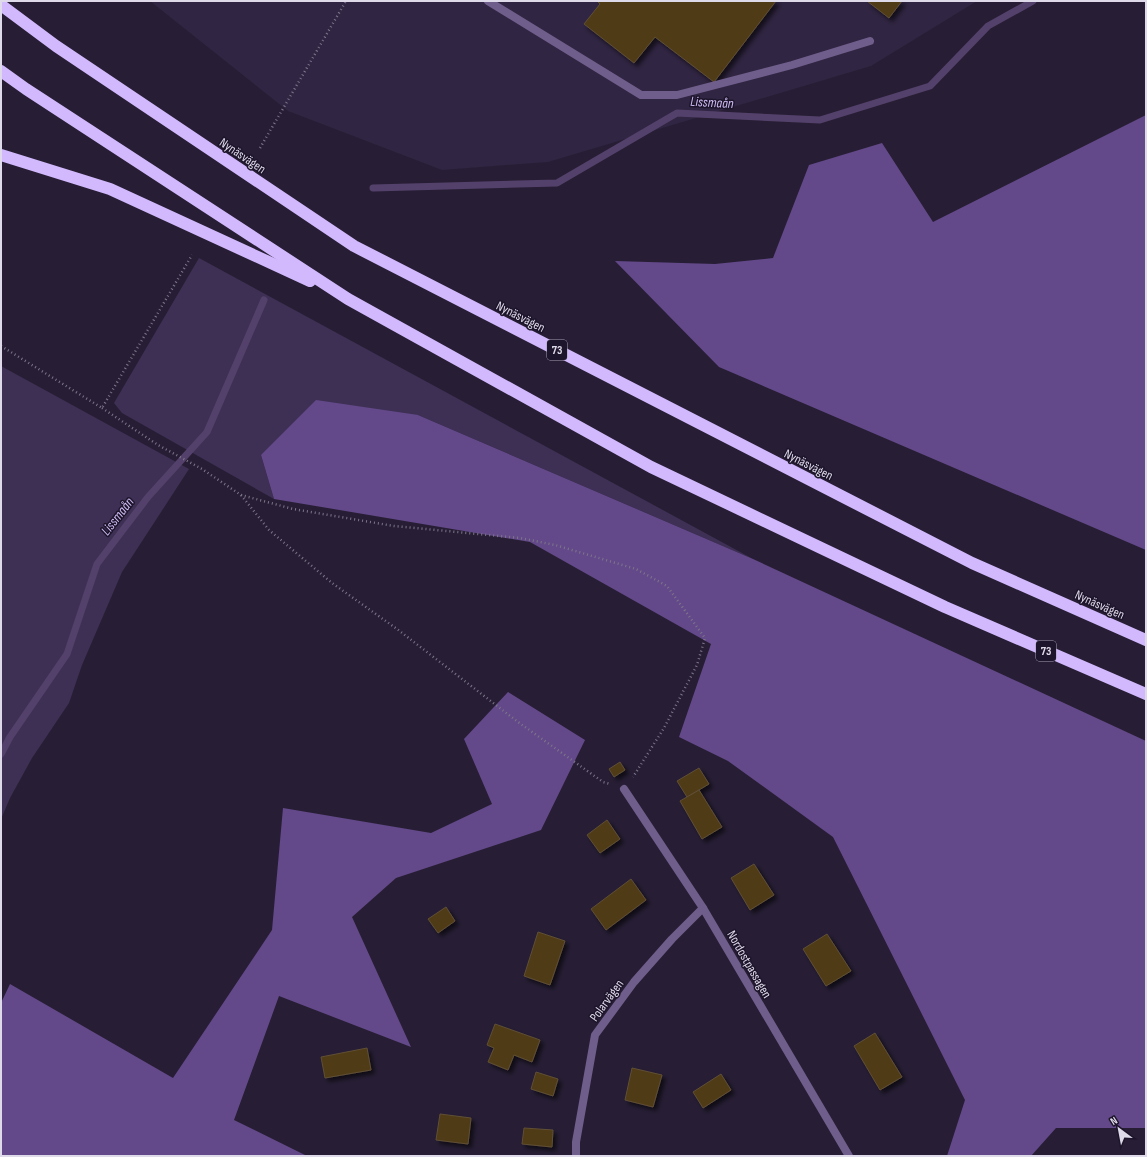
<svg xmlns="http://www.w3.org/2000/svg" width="1147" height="1157" font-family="'Sofia Sans Condensed',sans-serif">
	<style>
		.built { fill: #302542 }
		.green { fill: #3e3054 }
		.forest { fill: #634989 }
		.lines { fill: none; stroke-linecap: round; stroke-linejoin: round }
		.stream { stroke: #54416b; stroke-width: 7 }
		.building { fill: #503a13; stroke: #5f4f36; filter: url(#shadow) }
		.path { stroke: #7d768a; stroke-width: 2.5; stroke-dasharray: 1 3; stroke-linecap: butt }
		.lane { stroke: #6f5e8b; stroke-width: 8 }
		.street { stroke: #6f5e8b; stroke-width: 8 }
		.highway { stroke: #d2b9fe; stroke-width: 12 }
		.labels { text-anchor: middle; stroke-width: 3; stroke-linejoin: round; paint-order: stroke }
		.shield { fill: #1d152b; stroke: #a59fb1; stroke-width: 1 }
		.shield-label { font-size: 12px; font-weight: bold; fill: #dfdaea }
		.street-label { font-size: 13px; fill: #dfdaea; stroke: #1d152b }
		.water-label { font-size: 14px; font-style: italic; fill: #d0bcf4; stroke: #1d152b }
	</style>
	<defs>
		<filter id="shadow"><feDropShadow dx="3.5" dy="3.5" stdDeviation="2" flood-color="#0009"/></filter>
	</defs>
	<rect width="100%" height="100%" fill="#271e35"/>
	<!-- built -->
	<polygon class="built" points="150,1 977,1 871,66 548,162 442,170 288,111"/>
	<!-- green -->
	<g class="green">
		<polygon points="199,258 753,559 418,415 261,455 274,499 122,413 114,403"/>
		<polygon points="1,366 189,469 122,572 82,665 69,703 32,758 10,798 1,819"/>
	</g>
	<!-- forest -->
	<g class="forest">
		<polygon points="1146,115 1146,550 719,367 615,261 715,264 773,258 809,165 882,143 933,222"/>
		<polygon points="316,400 418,415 753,559 1146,741 1146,1128 1056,1128 1031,1156 947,1156 965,1100 833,837 728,761 679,737 711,644 530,542 274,499 261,455"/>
		<polygon points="508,692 585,740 541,830 396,878 352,917 411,1047 279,996 234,1120 307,1156 1,1156 1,1003 10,984 173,1078 272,930 283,808 431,833 492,804 464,739"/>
	</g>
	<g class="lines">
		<!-- stream -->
		<g class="stream">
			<polyline points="373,188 557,183 677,113 820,120 930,86 988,26 1033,1"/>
			<polyline points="1,754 10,737 67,654 97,564 148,497 207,432 264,300"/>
		</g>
	</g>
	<!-- building -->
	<g class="building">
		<polygon points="597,1 776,1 714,82 655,37 634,63 584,24 600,4"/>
		<polygon points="867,1 902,1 889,18"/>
		<polygon points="620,762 625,770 614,777 609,769"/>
		<polygon points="699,768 709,784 687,797 677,781"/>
		<polygon points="699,790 722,827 702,839 680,801"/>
		<polygon points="607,820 620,839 600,853 587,835"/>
		<polygon points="754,864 774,895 750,910 731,878"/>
		<polygon points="631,879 646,900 606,930 591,909"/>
		<polygon points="446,907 455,921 438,933 428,919"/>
		<polygon points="538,932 565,941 550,985 524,976"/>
		<polygon points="827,934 851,971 826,986 803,949"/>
		<polygon points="495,1024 540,1040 532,1062 514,1055 508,1070 488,1062 494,1048 487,1045"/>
		<polygon points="875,1033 902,1077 880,1090 854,1046"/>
		<polygon points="367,1048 371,1070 325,1078 321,1057"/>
		<polygon points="632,1068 662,1075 653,1107 625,1100"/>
		<polygon points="536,1072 558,1079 553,1096 531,1089"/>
		<polygon points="721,1074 731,1090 703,1108 693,1092"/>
		<polygon points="440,1114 471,1118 468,1144 436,1140"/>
		<polygon points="524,1128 553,1130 552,1147 522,1144"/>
	</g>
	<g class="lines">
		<!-- path -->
		<g class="path">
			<polyline points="260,148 346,1"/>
			<polyline points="1,346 102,408 192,255"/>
			<polyline points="102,408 158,445 202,469 241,495 293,509 394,526 520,538 555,545 636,569 667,586 705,638 697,665 664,728 633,777"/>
			<polyline points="241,495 269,530 332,583 397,629 518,722 603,782 610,784"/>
		</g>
		<!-- lane -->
		<polyline class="lane" points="488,1 641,95 677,95 792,65 870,41"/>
		<!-- street -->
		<g class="street">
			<polyline points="624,789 703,908 849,1156"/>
			<polyline points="576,1156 576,1142 595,1035 634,982 672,939 703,908"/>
		</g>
		<!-- highway -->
		<g class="highway">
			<polyline points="1,5 56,46 354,246 972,563 1146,640"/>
			<polyline points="1,71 26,89 348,299 651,467 945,607 1146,694"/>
			<polyline points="1,155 110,189 310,281"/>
		</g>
	</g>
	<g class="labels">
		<!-- shield labels -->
		<g class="shield">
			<rect x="547" y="340" width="20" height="20" rx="3"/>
			<rect x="1036" y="641" width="20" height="20" rx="3"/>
		</g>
		<g class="shield-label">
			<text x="557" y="354">73</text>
			<text x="1046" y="655">73</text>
		</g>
		<!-- street labels -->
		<g class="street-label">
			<text transform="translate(243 155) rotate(34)" y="5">Nynäsvägen</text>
			<text transform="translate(521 316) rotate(27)" y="5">Nynäsvägen</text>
			<text transform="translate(809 464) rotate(27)" y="5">Nynäsvägen</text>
			<text transform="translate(1100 604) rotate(24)" y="5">Nynäsvägen</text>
			<text transform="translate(750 964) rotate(60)" y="5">Nordostpassagen</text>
			<text transform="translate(606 1000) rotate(-54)" y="5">Polarvägen</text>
		</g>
		<!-- water labels -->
		<g class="water-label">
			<text transform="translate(712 102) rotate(3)" y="5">Lissmaån</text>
			<text transform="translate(117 516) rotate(-52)" y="5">Lissmaån</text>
		</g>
	</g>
	<!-- border -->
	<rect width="1147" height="1157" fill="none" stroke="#dfdaea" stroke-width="4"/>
	<!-- north arrow -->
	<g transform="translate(1119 1129) rotate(328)" stroke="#1d152b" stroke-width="3" paint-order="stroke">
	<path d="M0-3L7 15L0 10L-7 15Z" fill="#dfdaea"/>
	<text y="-6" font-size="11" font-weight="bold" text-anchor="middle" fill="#dfdaea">N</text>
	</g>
</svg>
